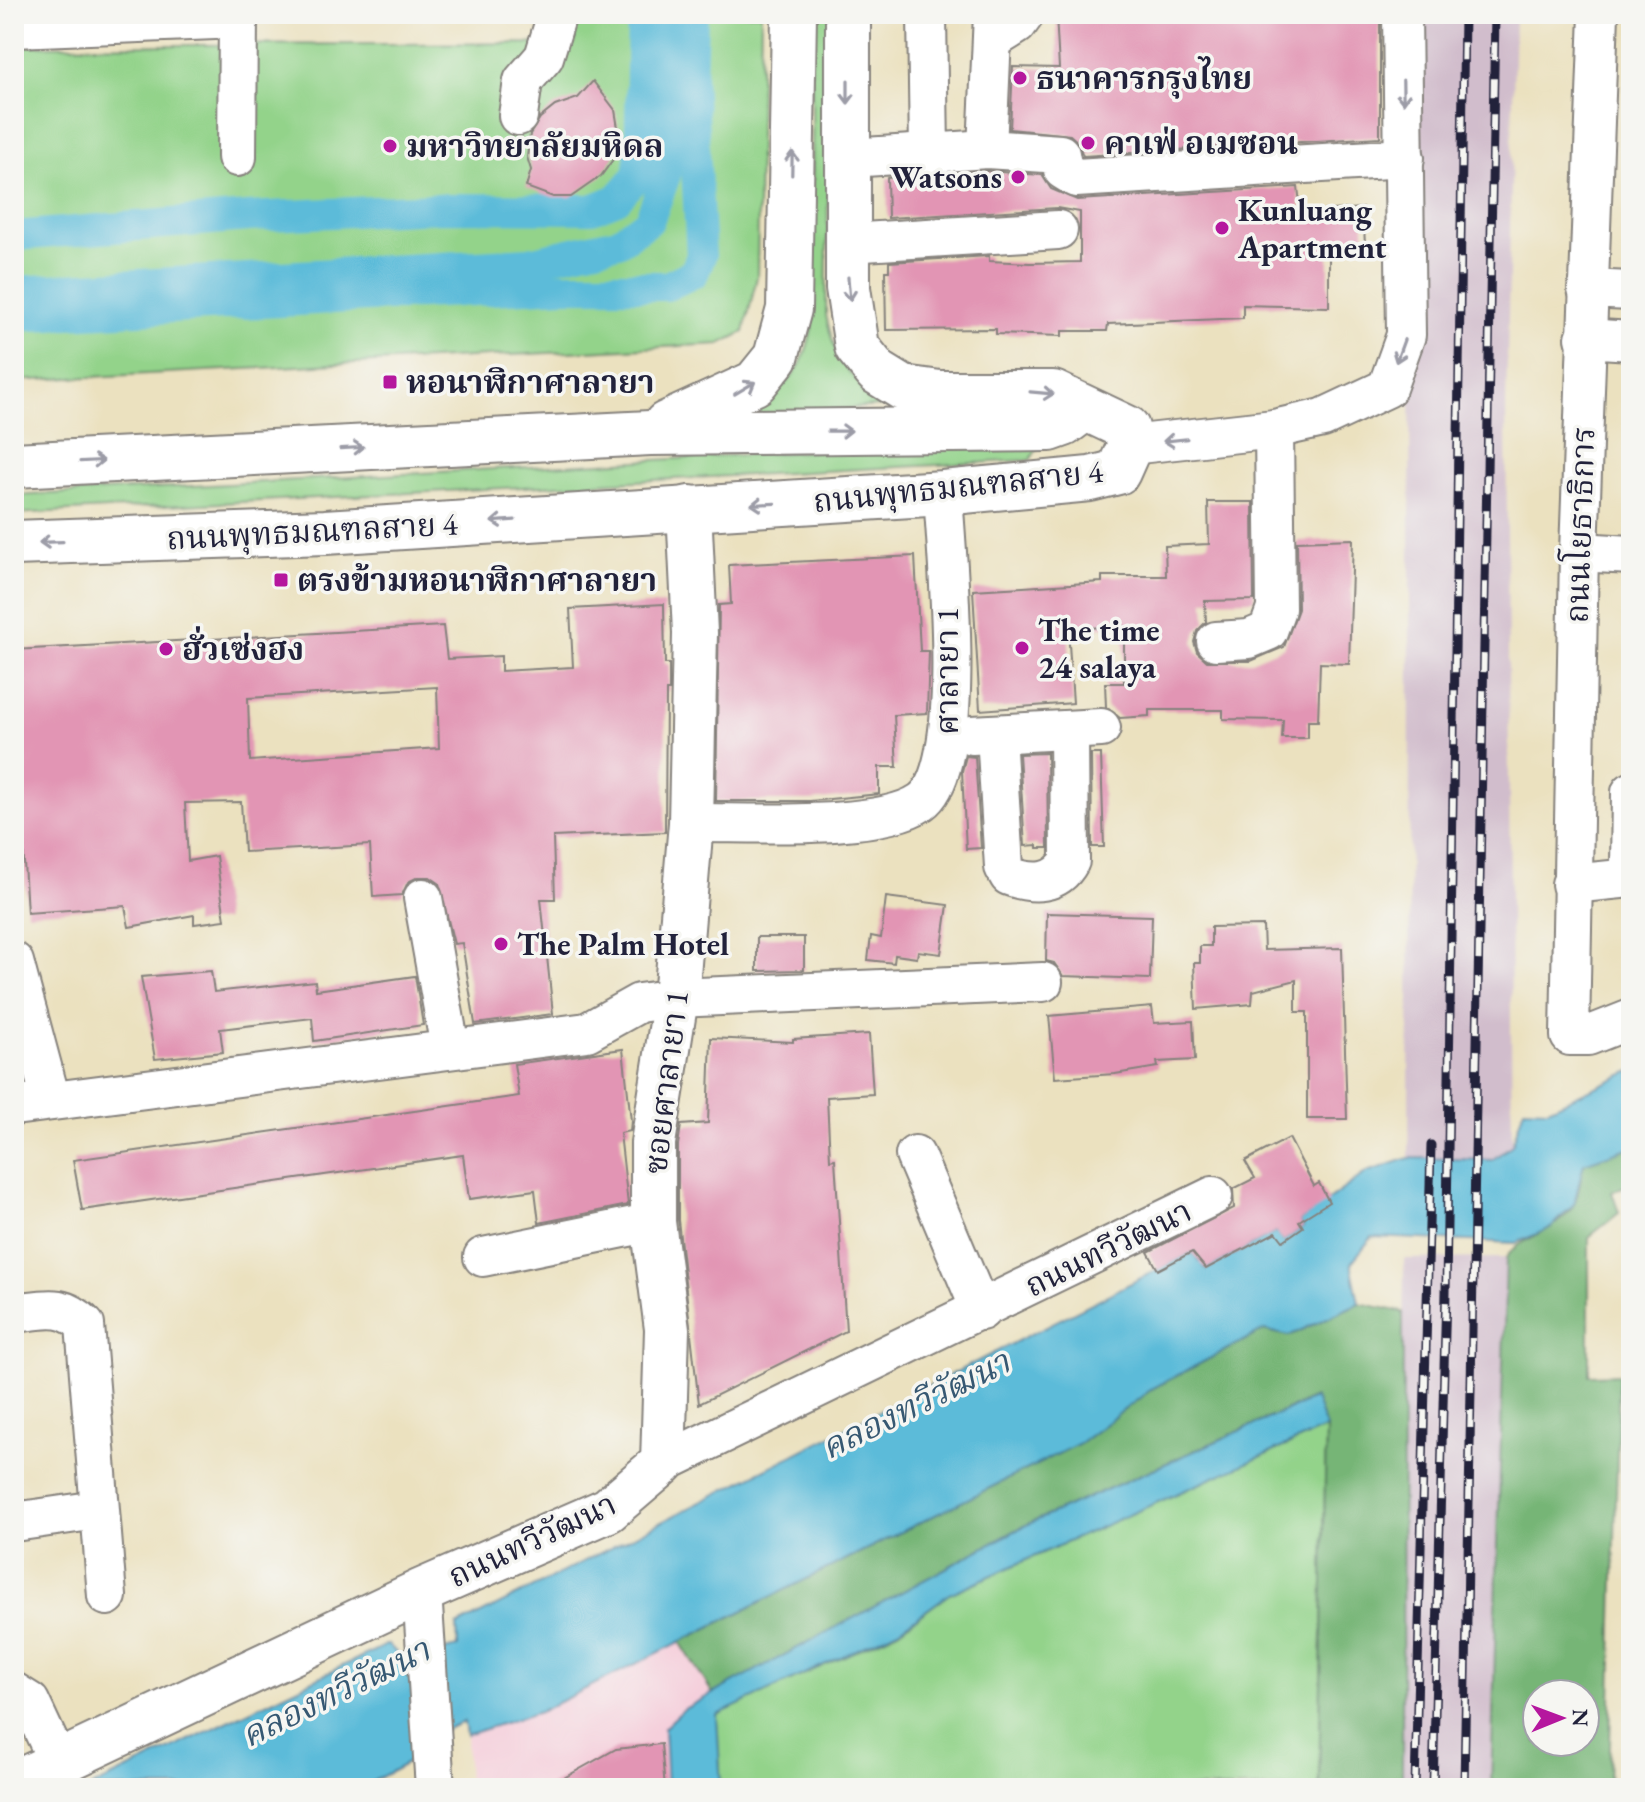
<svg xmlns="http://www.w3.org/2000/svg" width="1645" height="1802" font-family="'EB Garamond','Noto Serif Thai',serif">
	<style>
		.built { fill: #f5cfdb }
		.industrial { fill: #d1bdcc }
		.green { fill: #93d38a; stroke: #5a7a62; stroke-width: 2 }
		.forest { fill: #76b576; stroke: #4c6c58; stroke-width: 2; fill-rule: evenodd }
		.water { fill: #5bbbd9; stroke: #3e6e8a; stroke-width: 2 }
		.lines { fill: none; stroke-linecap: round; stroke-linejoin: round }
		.canal { stroke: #5bbbd9; stroke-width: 30 }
		.building { fill: #e295b4; fill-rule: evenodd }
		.minor-casing { stroke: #86827d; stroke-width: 42 }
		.major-casing { stroke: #86827d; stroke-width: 48 }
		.minor { stroke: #fff; stroke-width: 38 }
		.major { stroke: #fff; stroke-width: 44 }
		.rail-casing { stroke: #22223b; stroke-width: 9 }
		.rail { stroke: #f6f6f2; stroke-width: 6; stroke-dasharray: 18; stroke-linecap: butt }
		.oneway { stroke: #9c9ca7 }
		.poi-dot { fill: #b5179e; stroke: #f6f6f2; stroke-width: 3 }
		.labels { text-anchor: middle; stroke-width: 7; stroke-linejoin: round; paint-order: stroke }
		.poi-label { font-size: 32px; font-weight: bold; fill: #22223b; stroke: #f6f6f2; text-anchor: start }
		.street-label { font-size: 32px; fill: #22223b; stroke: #f6f6f2 }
		.water-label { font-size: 34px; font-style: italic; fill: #365872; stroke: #f6f6f2 }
	</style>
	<rect width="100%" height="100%" fill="#f6f6f2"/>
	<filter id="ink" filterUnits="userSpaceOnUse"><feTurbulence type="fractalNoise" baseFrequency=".0125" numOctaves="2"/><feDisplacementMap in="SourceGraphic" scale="16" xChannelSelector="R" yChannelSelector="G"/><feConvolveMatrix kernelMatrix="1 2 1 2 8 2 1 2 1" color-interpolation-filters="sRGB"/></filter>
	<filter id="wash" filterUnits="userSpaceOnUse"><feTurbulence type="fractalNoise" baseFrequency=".006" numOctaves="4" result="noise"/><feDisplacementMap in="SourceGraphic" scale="32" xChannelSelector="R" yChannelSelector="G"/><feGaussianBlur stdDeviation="1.8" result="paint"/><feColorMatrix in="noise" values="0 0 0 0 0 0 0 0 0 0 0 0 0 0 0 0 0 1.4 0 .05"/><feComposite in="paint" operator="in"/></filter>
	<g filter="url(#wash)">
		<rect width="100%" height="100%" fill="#ebe1bf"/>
		<!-- built -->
		<polygon class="built" points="680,1642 713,1694 718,1788 468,1788 466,1735 539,1712"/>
		<!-- industrial -->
		<g class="industrial">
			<polygon points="1411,14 1515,14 1506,404 1512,1145 1492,1160 1409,1158"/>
			<polygon points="1506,1258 1490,1788 1399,1788 1404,1259"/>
		</g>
		<!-- green -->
		<g class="green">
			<polygon points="575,14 761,14 757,277 744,332 720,344 14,381 14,46 575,43"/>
			<path d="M811,14H831L826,315C838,373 854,387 910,404L747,415L741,408C792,388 804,371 814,318Z"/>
			<polygon points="1027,439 1037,449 1030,460 14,514 14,496"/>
			<polygon points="1326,1428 1319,1788 721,1788 716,1715 899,1631 949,1594"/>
		</g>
		<!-- forest -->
		<g class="forest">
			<path d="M1631,1147V1183L1612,1192L1619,1213L1589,1237V1375L1619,1374L1609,1788H1491L1506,1258C1523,1233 1563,1232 1575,1201C1580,1190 1581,1175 1583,1163ZM1537,1694H1585V1742H1537Z"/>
			<polygon points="1359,1303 1403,1312 1402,1788 1319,1788 1326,1428 1314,1398 1026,1525 713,1694 680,1642 1080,1443 1153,1388 1264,1330 1289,1336"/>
		</g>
		<!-- water -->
		<g class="water">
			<polygon points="1631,1071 1631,1147 1584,1163 1574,1204 1551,1228 1516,1243 1372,1237 1351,1263 1359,1303 1289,1336 1264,1330 1153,1388 1080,1443 539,1712 466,1735 464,1722 413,1742 409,1762 361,1788 90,1788 388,1644 403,1660 458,1647 457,1626 1192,1252 1206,1269 1276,1232 1283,1241 1303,1227 1299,1221 1367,1172 1409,1158 1492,1160 1512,1145 1524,1108 1548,1109"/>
			<polygon points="1315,1398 1326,1428 949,1594 899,1630 717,1715 721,1788 667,1788 664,1728 684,1709 1026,1525"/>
		</g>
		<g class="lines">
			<!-- canal -->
			<g class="canal">
				<polyline points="14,236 248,217 437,208 592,209 617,199 639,174 642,14"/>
				<polyline points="14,291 530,262 618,242 649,221 666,175 670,14"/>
				<polyline points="14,317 563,286 667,286 694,273 701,256 691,80 693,14"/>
			</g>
		</g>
		<g id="blocks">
			<!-- building -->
			<g class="building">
				<polygon points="1056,14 1380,14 1380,137 1083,156 1078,142 1070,135 1010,129 1013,67 1059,68"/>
				<polygon points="593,81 615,110 620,140 614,158 601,176 571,197 553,197 526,187 531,170 527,157 530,134 540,118 555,106 578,98"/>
				<polygon points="987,171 1042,175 1051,189 1077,200 1298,187 1301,212 1363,208 1365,245 1329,248 1329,307 1243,305 1243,318 1108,324 1107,331 1062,331 1062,336 996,334 996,329 886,330 885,271 889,271 889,262 989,256 989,261 1030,263 1080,262 1080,212 1057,208 888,218 887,178"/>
				<polygon points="1208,502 1253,502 1254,600 1205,601 1206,622 1197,631 1194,642 1197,652 1207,661 1251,661 1284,647 1298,609 1297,541 1353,539 1349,664 1320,663 1318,721 1308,721 1308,738 1282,738 1283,720 1223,719 1223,710 1149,710 1149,716 1120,718 1106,707 1105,683 1124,683 1124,626 1068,629 1073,703 980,710 973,590 1102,582 1102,576 1166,576 1165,546 1209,544"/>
				<polygon points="915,556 920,651 929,651 927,713 894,715 897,767 879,767 879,794 810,801 716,801 719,605 731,604 729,565"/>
				<path d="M664,604L665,664H669V691H666L665,832L553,837L555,899H541L553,1014L475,1024L462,943L454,944L439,883L430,877H418L408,882L402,895L373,897L370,845L244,852L241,802L185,803L188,861L216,856L225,920L194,924V915L129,927L125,906L27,913L19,777L14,778V650L443,626L447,659L501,656V671L573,667L570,609ZM437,687L439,748L250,761L248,698Z"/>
				<polygon points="1047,753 1048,848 1037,848 1037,845 1025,846 1019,754"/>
				<polygon points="1091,754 1101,754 1104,847 1092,847"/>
				<polygon points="966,756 975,757 981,848 966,849 962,771"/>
				<polygon points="886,897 948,905 941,954 918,951 917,958 895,955 894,963 868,960 871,936 881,938"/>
				<polygon points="1047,913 1152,916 1150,979 1063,976 1054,963 1046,961"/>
				<polygon points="1263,926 1264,950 1342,948 1347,1119 1307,1119 1307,1012 1296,1012 1296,980 1253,991 1252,1004 1196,1009 1194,963 1200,963 1200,946 1211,946 1211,927"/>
				<polygon points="757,937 804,937 804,970 757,971"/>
				<polygon points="211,971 214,992 315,981 316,990 415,976 423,1025 314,1041 312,1018 220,1029 223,1052 155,1059 141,977"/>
				<polygon points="1152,1007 1154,1023 1193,1021 1195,1060 1157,1062 1158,1067 1115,1074 1055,1078 1049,1016"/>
				<polygon points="869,1034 873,1094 827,1097 830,1160 835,1159 846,1331 699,1404 678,1220 678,1145 681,1125 708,1123 711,1038 793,1042 793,1039"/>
				<polygon points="623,1049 631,1121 630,1131 620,1133 628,1205 539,1223 535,1190 469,1199 463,1155 82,1210 73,1160 519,1096 514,1064"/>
				<polygon points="1289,1138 1314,1186 1319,1183 1329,1202 1299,1221 1303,1227 1283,1241 1276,1232 1206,1269 1192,1252 1158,1270 1148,1252 1234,1208 1233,1189 1255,1178 1245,1161"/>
				<polygon points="661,1744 665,1788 546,1788 616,1749"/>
			</g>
		</g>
	</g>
	<g filter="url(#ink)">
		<use href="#blocks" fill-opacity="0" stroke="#86827d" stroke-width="2"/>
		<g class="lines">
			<!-- minor casing -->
			<g class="minor-casing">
				<g id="minor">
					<polyline points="927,14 929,153 987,149 1060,154 1063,170 1076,178 1405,158"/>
					<polyline points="1599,14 1579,552 1570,1036 1588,1036 1631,1019"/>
					<polyline points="14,28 215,20 221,14"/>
					<polyline points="993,40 1017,25 1025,14"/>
					<polyline points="518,116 523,81 544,57 557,14"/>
					<polyline points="987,149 993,14"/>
					<polyline points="237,157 238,14"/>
					<polyline points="848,158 929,153"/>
					<polyline points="847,243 1058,230"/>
					<polyline points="1587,289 1631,291"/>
					<polyline points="1585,338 1631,341"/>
					<polyline points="1130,445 1274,429 1323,418 1387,388 1406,335 1402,14"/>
					<polyline points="1579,552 1631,555"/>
					<polyline points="1216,641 1249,639 1268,631 1276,609 1274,429"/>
					<path d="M996,734L1004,867L1009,876C1033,885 1057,885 1070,861L1069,730"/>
					<polyline points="972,735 1101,728"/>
					<path d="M691,823C745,822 879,831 921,802C970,767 946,553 943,493"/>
					<polyline points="1571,884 1621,879 1630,867 1631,792"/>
					<polyline points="423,898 450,1048"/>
					<polyline points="14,962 51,1100"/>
					<polyline points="14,1106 587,1032 639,1003 676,998 1043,982"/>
					<polyline points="915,1155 981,1311"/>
					<polyline points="483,1257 653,1222"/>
					<path d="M14,1313C44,1310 62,1302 85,1325L107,1596"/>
					<polyline points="663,1463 1213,1196"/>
					<polyline points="14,1522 98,1510"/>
					<polyline points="422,1591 435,1788"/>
					<polyline points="14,1692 30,1702 59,1764"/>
				</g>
			</g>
			<!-- major casing -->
			<g class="major-casing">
				<g id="major">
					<polyline points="666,424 755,383 776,357 789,309 794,14"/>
					<polyline points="14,465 650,433 1050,429 1064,424 1083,410"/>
					<polyline points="14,543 325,532 943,493 1090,479 1118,472 1130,445 1127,428 1053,393 940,393 903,388 877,372 857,347 848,288 848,14"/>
					<polyline points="14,1784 422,1591 608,1510 663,1463 667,1329 653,1222 653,1143 676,998 691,823 695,633 689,508"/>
				</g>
			</g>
			<!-- minor -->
			<use href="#minor" class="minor"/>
			<!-- major -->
			<use href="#major" class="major"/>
			<!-- rail casing -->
			<g class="rail-casing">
				<g id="rail">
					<polyline points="1415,1788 1431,1145"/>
					<polyline points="1433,1788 1446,1293 1464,14"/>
					<polyline points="1464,1788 1495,14"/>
				</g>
			</g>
			<!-- rail -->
			<use href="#rail" class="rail"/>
		</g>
		<!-- one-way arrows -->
		<defs><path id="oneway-shaft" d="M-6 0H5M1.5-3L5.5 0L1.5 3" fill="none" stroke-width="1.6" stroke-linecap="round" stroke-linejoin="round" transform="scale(2)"/></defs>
		<g class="oneway">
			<use href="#oneway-shaft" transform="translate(848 92) rotate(90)"/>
			<use href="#oneway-shaft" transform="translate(1403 92) rotate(89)"/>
			<use href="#oneway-shaft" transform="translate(792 163) rotate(-89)"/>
			<use href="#oneway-shaft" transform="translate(849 289) rotate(85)"/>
			<use href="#oneway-shaft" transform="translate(1400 351) rotate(110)"/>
			<use href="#oneway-shaft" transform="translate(745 388) rotate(-31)"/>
			<use href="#oneway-shaft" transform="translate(1042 393) rotate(5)"/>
			<use href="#oneway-shaft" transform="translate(840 431) rotate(-1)"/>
			<use href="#oneway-shaft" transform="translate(1175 440) rotate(174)"/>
			<use href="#oneway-shaft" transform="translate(352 448) rotate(-3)"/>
			<use href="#oneway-shaft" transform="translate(92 461) rotate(-3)"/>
			<use href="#oneway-shaft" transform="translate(763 504) rotate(177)"/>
			<use href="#oneway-shaft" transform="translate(503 521) rotate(176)"/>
			<use href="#oneway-shaft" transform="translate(51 542) rotate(178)"/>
		</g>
	</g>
	<!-- markers -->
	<g class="poi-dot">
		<circle cx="1020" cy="78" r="8"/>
		<circle cx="1088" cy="143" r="8"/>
		<circle cx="390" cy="146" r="8"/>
		<circle cx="1018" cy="177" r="8"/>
		<circle cx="1222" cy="228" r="8"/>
		<rect x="382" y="374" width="16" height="16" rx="4"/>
		<rect x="273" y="572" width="16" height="16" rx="4"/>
		<circle cx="1022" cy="648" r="8"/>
		<circle cx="166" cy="649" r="8"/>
		<circle cx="501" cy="944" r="8"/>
	</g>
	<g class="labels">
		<!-- poi labels -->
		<g class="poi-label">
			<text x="1036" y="89">ธนาคารกรุงไทย</text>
			<text x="1104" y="154">คาเฟ่ อเมซอน</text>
			<text x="406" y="157">มหาวิทยาลัยมหิดล</text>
			<text x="1002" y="188" text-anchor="end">Watsons</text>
			<text x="1238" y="221">Kunluang<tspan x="1238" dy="37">Apartment</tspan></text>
			<text x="406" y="393">หอนาฬิกาศาลายา</text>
			<text x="297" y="591">ตรงข้ามหอนาฬิกาศาลายา</text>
			<text x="1038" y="641">The time<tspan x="1038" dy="37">24 salaya</tspan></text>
			<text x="182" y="660">ฮั่วเซ่งฮง</text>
			<text x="517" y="955">The Palm Hotel</text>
		</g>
		<!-- street labels -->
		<g class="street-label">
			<text transform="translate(958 486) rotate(-6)" y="11">ถนนพุทธมณฑลสาย 4</text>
			<text transform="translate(1580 525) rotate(-88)" y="11">ถนนโยธาธิการ</text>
			<text transform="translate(312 531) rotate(-3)" y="11">ถนนพุทธมณฑลสาย 4</text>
			<text transform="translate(947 671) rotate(-90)" y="11">ศาลายา 1</text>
			<text transform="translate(666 1082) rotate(-83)" y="11">ซอยศาลายา 1</text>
			<text transform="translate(1108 1248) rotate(-26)" y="11">ถนนทวีวัฒนา</text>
			<text transform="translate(532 1540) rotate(-25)" y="11">ถนนทวีวัฒนา</text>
		</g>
		<!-- water labels -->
		<g class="water-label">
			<text transform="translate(915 1404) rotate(-26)" y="12">คลองทวีวัฒนา</text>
			<text transform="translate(335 1692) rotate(-26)" y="12">คลองทวีวัฒนา</text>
		</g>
	</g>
	<!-- margin -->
	<rect width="1645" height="1802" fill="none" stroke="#f6f6f2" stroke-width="48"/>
	<!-- north arrow -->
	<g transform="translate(1561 1718) rotate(89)"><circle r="38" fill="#f6f6f2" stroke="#a1a1a9" stroke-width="2"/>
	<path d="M0-6L14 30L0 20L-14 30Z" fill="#b5179e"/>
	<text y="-12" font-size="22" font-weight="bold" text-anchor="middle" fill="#22223b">N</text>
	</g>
</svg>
